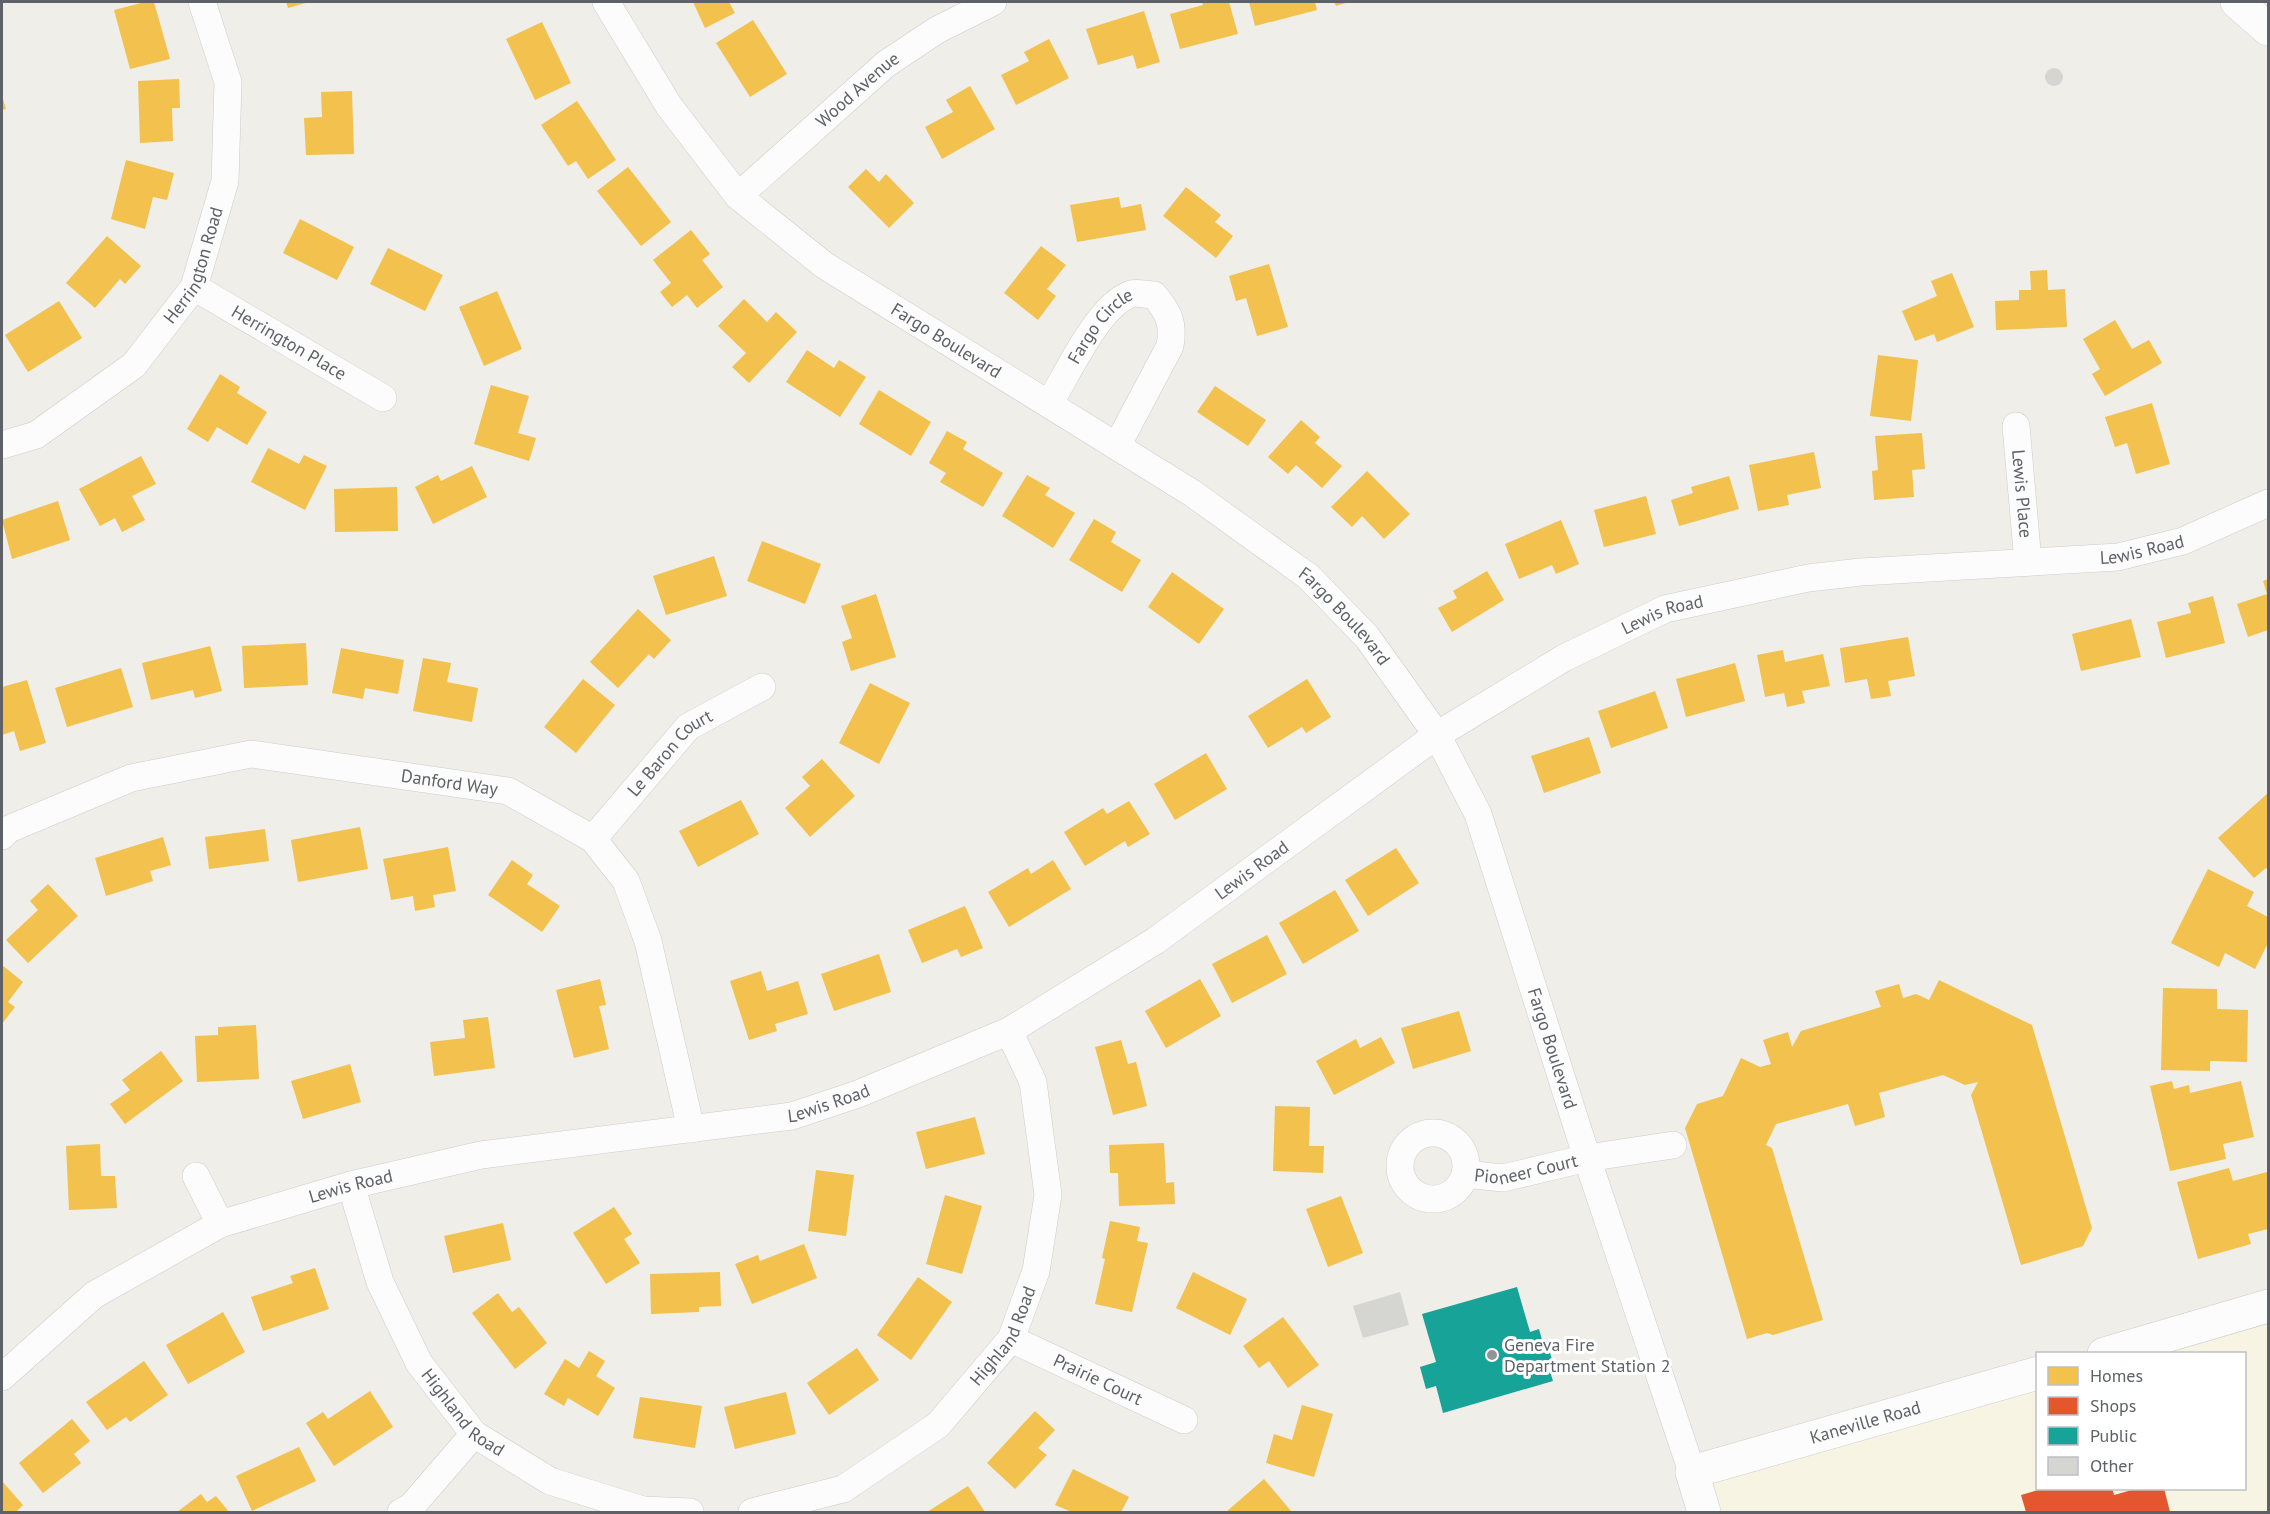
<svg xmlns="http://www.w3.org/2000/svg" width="2270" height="1514" font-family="'PT Sans',sans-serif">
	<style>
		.commercial { fill: #f8f4e3 }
		.homes { fill: #f2c14e }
		.shops { fill: #e4572e }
		.public { fill: #17a398 }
		.building { fill: #d5d5d2 }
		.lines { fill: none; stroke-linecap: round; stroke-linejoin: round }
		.street-casing { stroke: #cccccb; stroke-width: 28 }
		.secondary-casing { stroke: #cbcbca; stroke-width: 34 }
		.street { stroke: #fdfcfc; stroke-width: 27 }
		.secondary { stroke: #fdfcfc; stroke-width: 33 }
		.poi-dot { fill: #919395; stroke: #fff; stroke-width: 2 }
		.labels { text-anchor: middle; stroke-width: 6; stroke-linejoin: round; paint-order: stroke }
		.street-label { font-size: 18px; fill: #5e6268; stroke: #fff }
		.poi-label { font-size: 18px; fill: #5e6268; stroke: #fff; text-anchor: start }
	</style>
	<rect width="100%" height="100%" fill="#efeee9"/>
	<!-- commercial -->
	<polygon class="commercial" points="2268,1314 2268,1512 1711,1512 1701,1480 2037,1381 2038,1488 2244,1488 2244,1354 2131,1353"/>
	<!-- homes -->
	<g class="homes">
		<polygon points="145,2 154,2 170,59 130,69 114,10"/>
		<polygon points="286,2 309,2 288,8"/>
		<polygon points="693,2 729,2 735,13 705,28"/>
		<polygon points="1202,2 1229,2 1238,34 1180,49 1170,14 1203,5"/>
		<polygon points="1249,2 1315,2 1317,10 1255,26"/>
		<polygon points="1334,2 1349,2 1336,6"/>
		<polygon points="1144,11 1160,62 1137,69 1133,55 1098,65 1086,29"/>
		<polygon points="753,20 787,74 750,97 716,43"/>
		<polygon points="542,22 571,83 535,100 506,39"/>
		<polygon points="1049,39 1069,78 1016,105 1001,75 1029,61 1024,52"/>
		<polygon points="179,79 180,108 172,108 173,141 140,143 138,81"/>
		<polygon points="970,86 995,129 942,159 925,127 953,112 946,100"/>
		<polygon points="352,91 354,154 306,155 304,118 322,117 321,92"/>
		<polygon points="2,96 6,109 2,110"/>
		<polygon points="577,101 616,160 588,179 576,161 568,166 541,125"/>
		<polygon points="126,160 174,173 167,200 153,197 145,229 111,219"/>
		<polygon points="628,167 671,222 641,246 597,191"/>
		<polygon points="866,169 879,182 886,174 914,203 889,228 848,187"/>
		<polygon points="1186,187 1221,215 1215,222 1233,236 1216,258 1163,216"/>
		<polygon points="1119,197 1121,208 1141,204 1146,230 1077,242 1070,205"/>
		<polygon points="300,219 354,247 337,280 283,253"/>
		<polygon points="691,230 710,254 702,260 723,287 697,308 687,295 672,307 660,292 671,283 653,260"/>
		<polygon points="107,236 141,266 125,284 120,279 95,308 66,283"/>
		<polygon points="1041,246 1066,265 1047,289 1056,296 1038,320 1004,293"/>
		<polygon points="388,248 443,275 425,311 370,284"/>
		<polygon points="1269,264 1288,327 1257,336 1246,298 1236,301 1229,276"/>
		<polygon points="2047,270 2048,290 2065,289 2067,327 1996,330 1995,301 2019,300 2019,290 2031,290 2030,271"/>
		<polygon points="1952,273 1974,327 1937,342 1934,334 1915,341 1902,311 1937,296 1931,281"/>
		<polygon points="497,291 522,349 484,366 459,307"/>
		<polygon points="744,299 767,322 776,312 797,332 749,383 732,367 746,353 718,326"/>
		<polygon points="59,301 82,338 28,372 5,335"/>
		<polygon points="2115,320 2132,349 2149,340 2162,363 2105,396 2092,374 2100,369 2083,339"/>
		<polygon points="807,350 834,368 839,360 866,377 840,417 786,382"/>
		<polygon points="1878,355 1918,360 1911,421 1870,416"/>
		<polygon points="220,374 240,387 237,393 267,412 247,445 217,427 208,442 187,429"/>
		<polygon points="491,385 529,396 518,433 536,438 529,461 474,444"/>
		<polygon points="1215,386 1266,420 1248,446 1197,412"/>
		<polygon points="879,390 931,422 911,456 859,424"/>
		<polygon points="2152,403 2170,464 2136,474 2127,443 2115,447 2105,417"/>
		<polygon points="1301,420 1320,437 1315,443 1342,466 1322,488 1296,465 1288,474 1268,457"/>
		<polygon points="947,431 967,442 963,449 1003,473 983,507 940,482 946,473 929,463"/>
		<polygon points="1922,433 1925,469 1912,470 1914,497 1874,500 1872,471 1878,470 1875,436"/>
		<polygon points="268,448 299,464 304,455 327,466 305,510 251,482"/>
		<polygon points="1814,452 1821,488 1787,495 1789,505 1758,511 1749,465"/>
		<polygon points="141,456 156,484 132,496 145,520 122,532 115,518 100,526 79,489"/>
		<polygon points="472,466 487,497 433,524 415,487 438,475 441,481"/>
		<polygon points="1367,471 1410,514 1384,539 1362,516 1352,527 1331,507"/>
		<polygon points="1027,475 1050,488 1045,495 1075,513 1053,548 1002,516"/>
		<polygon points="1729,476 1739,509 1679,526 1671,500 1693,493 1691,487"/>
		<polygon points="397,487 398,531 335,532 334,489"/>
		<polygon points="1646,496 1656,534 1604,547 1594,510"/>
		<polygon points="58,501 70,540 12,559 2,520"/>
		<polygon points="1094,519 1116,532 1111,542 1141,560 1122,592 1069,560"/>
		<polygon points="1561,520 1579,564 1556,574 1552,565 1519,579 1505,544"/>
		<polygon points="762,541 821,564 805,604 747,581"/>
		<polygon points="714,556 727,596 666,615 653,576"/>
		<polygon points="1487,571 1504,600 1452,632 1438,608 1457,598 1453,591"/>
		<polygon points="1172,572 1224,609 1199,644 1148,607"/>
		<polygon points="2268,579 2268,630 2248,637 2237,604 2267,594 2263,581"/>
		<polygon points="876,594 896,657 851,671 842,642 852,638 841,606"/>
		<polygon points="2213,596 2225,643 2166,658 2157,622 2191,613 2188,603"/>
		<polygon points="638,609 671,640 654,659 649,654 618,688 590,662"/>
		<polygon points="2131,619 2141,657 2081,671 2072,634"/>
		<polygon points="1908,637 1915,676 1888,681 1891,696 1871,699 1867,679 1845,683 1840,648"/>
		<polygon points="306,643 308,685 244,688 242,646"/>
		<polygon points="210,646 222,691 195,698 193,690 151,700 142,663"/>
		<polygon points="341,648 404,660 398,694 365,688 363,699 332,693"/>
		<polygon points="1783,650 1785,662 1823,654 1830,686 1802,691 1805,703 1787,707 1784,693 1765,697 1757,655"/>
		<polygon points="423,658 451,663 447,682 478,688 472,722 413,711"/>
		<polygon points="1735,663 1745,701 1686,717 1676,679"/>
		<polygon points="121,668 133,707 67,727 55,688"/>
		<polygon points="583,679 615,705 576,753 544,727"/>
		<polygon points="1307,679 1331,717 1306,733 1302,727 1268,748 1248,716"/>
		<polygon points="27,680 46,743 20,751 14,731 2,735 2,687"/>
		<polygon points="870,683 910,703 879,764 839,743"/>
		<polygon points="1655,691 1668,728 1611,748 1598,711"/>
		<polygon points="1589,737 1601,773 1544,793 1531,756"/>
		<polygon points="1206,753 1227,789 1175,820 1154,784"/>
		<polygon points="822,759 855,796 810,837 785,808 810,786 802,777"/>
		<polygon points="2268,793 2268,870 2266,868 2254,878 2218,838"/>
		<polygon points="741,800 759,834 698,867 679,831"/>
		<polygon points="1129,801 1150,834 1128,847 1125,841 1085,866 1064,832 1103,808 1107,814"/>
		<polygon points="360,827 368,869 298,882 291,840"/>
		<polygon points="265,829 269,861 209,869 205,837"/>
		<polygon points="163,837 171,865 150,871 153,881 106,896 95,858"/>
		<polygon points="448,847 456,891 433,895 435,907 415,911 413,896 391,900 383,859"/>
		<polygon points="1396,848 1419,883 1368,916 1345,880"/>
		<polygon points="512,860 533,875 527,884 560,906 542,932 488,895"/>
		<polygon points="1053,860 1071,889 1009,927 988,892 1028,868 1031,874"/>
		<polygon points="2208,869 2254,892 2247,906 2268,917 2268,943 2255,969 2225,953 2219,967 2171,943"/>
		<polygon points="48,884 78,916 28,963 6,940 38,910 30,901"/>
		<polygon points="1335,890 1359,931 1303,964 1279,923"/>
		<polygon points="965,906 983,948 961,957 957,949 922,963 908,930"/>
		<polygon points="1267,935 1287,974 1232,1003 1212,964"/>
		<polygon points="879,954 891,992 834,1011 821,974"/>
		<polygon points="2,965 23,982 8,1002 15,1007 2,1024"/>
		<polygon points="761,971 767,991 798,981 808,1014 775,1024 777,1031 749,1040 730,981"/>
		<polygon points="600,979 606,1005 599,1006 609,1049 574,1058 556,990"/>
		<polygon points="1200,979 1221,1016 1166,1048 1145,1011"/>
		<polygon points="1939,980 2032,1025 2092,1228 2083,1246 2021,1265 1971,1095 1978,1082 1965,1085 1943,1075 1879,1093 1885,1117 1855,1126 1848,1104 1776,1124 1766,1145 1772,1148 1823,1320 1773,1335 1767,1333 1747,1339 1685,1128 1697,1104 1723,1096 1741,1058 1760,1067 1771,1064 1763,1040 1788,1032 1792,1047 1801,1031 1881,1007 1875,991 1899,984 1903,998 1916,994 1929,1000"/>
		<polygon points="2163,988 2217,989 2217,1009 2248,1010 2247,1062 2210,1061 2210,1071 2161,1070"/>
		<polygon points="1459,1011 1471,1051 1413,1069 1401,1028"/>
		<polygon points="488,1017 495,1068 434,1076 430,1042 465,1038 463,1020"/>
		<polygon points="256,1025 259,1079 197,1082 195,1036 218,1035 218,1027"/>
		<polygon points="1381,1037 1395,1063 1334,1095 1316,1061 1356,1039 1360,1048"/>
		<polygon points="1121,1040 1128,1064 1136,1062 1147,1106 1113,1115 1095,1047"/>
		<polygon points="161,1051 183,1081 125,1124 110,1104 130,1090 122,1080"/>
		<polygon points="350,1064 361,1102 303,1119 291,1081"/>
		<polygon points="2172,1081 2174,1089 2189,1085 2190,1093 2241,1081 2254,1137 2223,1144 2226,1159 2170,1171 2150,1086"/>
		<polygon points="1275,1106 1310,1107 1309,1146 1324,1146 1323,1173 1273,1171"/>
		<polygon points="975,1117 985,1154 926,1169 916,1132"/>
		<polygon points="1164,1143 1166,1183 1174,1182 1175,1204 1119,1206 1118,1173 1110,1173 1109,1145"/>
		<polygon points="100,1144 101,1176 115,1176 117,1208 69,1210 66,1146"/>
		<polygon points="2229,1168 2233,1181 2267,1172 2268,1229 2248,1234 2251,1244 2198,1259 2177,1182"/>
		<polygon points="816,1170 854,1175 846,1236 808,1231"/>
		<polygon points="945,1195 982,1206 962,1274 926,1264"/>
		<polygon points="1341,1196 1363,1253 1328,1267 1306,1209"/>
		<polygon points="614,1207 632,1234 624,1239 640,1263 606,1284 573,1233"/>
		<polygon points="1110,1221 1140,1227 1137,1241 1148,1243 1132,1312 1095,1304 1105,1259 1102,1258"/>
		<polygon points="503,1223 511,1260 453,1273 444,1236"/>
		<polygon points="804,1244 817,1278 752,1304 735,1264 758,1255 760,1261"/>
		<polygon points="315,1268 329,1309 263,1331 251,1297 293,1283 290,1276"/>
		<polygon points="720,1272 721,1306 699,1307 699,1312 651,1314 650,1274"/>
		<polygon points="1193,1272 1247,1299 1230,1335 1176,1308"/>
		<polygon points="918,1277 952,1302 911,1360 877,1335"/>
		<polygon points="498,1293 512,1312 519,1307 547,1343 515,1369 472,1313"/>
		<polygon points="223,1312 245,1352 188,1384 166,1345"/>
		<polygon points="1283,1317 1319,1365 1288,1388 1269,1361 1259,1368 1243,1346"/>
		<polygon points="857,1348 879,1380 829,1415 807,1383"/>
		<polygon points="589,1351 605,1361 596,1376 615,1388 598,1416 568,1398 564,1406 544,1394 565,1359 579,1368"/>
		<polygon points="144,1361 168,1395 130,1422 126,1417 107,1430 86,1402"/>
		<polygon points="370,1391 393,1427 334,1466 306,1423 323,1412 328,1419"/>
		<polygon points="786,1392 796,1434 735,1449 724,1407"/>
		<polygon points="640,1397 702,1406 695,1448 633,1438"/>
		<polygon points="1302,1405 1333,1414 1314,1477 1266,1463 1274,1434 1292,1440"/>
		<polygon points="1035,1411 1055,1430 1038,1448 1047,1455 1015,1489 987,1463"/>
		<polygon points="72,1419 90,1441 74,1454 81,1463 43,1493 19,1463"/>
		<polygon points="299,1447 316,1481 252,1511 236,1476"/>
		<polygon points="1073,1469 1129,1497 1121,1512 1072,1512 1055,1505"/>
		<polygon points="1264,1479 1291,1511 1289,1512 1226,1512"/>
		<polygon points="2,1481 23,1505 16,1512 2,1512"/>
		<polygon points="968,1486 985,1512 927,1512"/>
		<polygon points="201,1494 207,1502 216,1496 229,1512 177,1512"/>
	</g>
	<!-- shops -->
	<polygon class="shops" points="2045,1488 2112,1488 2114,1495 2139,1488 2164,1488 2170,1512 2026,1512 2021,1495"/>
	<!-- public -->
	<polygon class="public" points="1517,1287 1530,1332 1539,1329 1544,1347 1548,1346 1553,1363 1548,1365 1553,1381 1443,1413 1436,1386 1426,1389 1420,1367 1436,1362 1422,1314"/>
	<!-- building -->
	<g class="building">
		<circle cx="2054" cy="77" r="9"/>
		<polygon points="1400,1292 1409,1325 1363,1338 1353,1306"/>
	</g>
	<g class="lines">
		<!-- street casing -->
		<g class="street-casing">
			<g id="street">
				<path id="s1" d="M606,2L669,106L738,196L824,265L1192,493L1309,577L1367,637L1437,735L1478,814L1587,1158L1692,1472"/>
				<path id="s2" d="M738,196L886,64L937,30L993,2"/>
				<path id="s3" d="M194,287L383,398"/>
				<path id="s4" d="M1049,404C1067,375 1098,305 1131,294C1137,292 1147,295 1154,295C1169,313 1174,323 1170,346L1117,446"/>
				<path id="s5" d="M2016,426L2028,562"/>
				<path id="s6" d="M2,445L36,435L134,365L194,287L225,181L228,82L202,2"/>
				<path id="s7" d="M2,836L9,829L131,778L251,754L508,791L593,839L626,881L648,941L691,1129"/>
				<path id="s8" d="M593,839L688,727L762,687"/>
				<circle cx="1433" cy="1166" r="33"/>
				<path id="s9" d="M1465,1174L1503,1178L1587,1158L1673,1145"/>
				<polyline points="196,1176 220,1224"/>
				<path id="s10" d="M351,1185L380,1282L419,1363L474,1434L550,1481L643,1510L690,1512"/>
				<path id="s11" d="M1011,1339L1184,1420"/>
				<path id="s12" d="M2,1377L94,1295L220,1224L351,1185L481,1155L792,1116L858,1094L1009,1031L1155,941L1437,735L1564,658L1665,609L1808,578L1861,572L2118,557L2183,541L2268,503"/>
				<polyline points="401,1512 411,1507 474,1434"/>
				<path id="s13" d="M752,1512L843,1489L938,1425L1011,1339L1036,1271L1048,1195L1033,1082L1009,1031"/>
			</g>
		</g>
		<!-- secondary casing -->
		<g class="secondary-casing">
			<g id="secondary">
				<polyline points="2237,2 2268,29"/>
				<polyline points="2104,1354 2268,1306"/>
				<path id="s14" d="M1704,1512L1692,1472L2038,1373"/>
			</g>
		</g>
		<!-- street -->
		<use href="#street" class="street"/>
		<!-- secondary -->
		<use href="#secondary" class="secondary"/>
	</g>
	<!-- markers -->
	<circle class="poi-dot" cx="1492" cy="1355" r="6"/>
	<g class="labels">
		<!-- street labels -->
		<g class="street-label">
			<text dy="6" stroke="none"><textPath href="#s2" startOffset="160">Wood Avenue</textPath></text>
			<text dy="6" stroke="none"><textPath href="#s6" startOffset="274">Herrington Road</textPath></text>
			<text dy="6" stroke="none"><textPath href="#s4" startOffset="94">Fargo Circle</textPath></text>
			<text dy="6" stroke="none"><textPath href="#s1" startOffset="489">Fargo Boulevard</textPath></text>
			<text dy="6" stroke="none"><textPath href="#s3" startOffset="110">Herrington Place</textPath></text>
			<text dy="6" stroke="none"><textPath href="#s5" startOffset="68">Lewis Place</textPath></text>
			<text dy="6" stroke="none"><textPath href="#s12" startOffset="2348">Lewis Road</textPath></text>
			<text dy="6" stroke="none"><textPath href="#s12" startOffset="1862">Lewis Road</textPath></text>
			<text dy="6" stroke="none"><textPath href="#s1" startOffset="975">Fargo Boulevard</textPath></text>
			<text dy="6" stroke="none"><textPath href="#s8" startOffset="116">Le Baron Court</textPath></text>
			<text dy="6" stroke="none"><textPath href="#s7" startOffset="465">Danford Way</textPath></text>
			<text dy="6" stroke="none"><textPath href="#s12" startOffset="1376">Lewis Road</textPath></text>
			<text dy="6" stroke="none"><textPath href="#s1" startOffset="1461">Fargo Boulevard</textPath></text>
			<text dy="6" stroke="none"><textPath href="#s12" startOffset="890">Lewis Road</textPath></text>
			<text dy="6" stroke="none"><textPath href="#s9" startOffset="62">Pioneer Court</textPath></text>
			<text dy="6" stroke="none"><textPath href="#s12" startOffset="404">Lewis Road</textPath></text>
			<text dy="6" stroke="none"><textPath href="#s13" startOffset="320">Highland Road</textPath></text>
			<text dy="6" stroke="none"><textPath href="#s11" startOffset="96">Prairie Court</textPath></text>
			<text dy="6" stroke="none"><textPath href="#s10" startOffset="258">Highland Road</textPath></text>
			<text dy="6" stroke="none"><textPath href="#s14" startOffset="222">Kaneville Road</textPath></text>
		</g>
		<!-- poi labels -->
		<g class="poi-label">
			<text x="1504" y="1351">Geneva Fire<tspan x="1504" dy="21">Department Station 2</tspan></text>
		</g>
	</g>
	<!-- border -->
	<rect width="2270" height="1514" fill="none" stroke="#5e6268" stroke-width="6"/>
	<!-- legend -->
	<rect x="2036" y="1352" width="210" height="138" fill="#ffffff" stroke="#bfc0c3" stroke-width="1.5"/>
	<rect x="2048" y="1367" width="30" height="18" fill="#f2c14e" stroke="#bfc0c3" stroke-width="1.5"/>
	<text x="2090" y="1382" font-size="18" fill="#5e6268">Homes</text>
	<rect x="2048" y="1397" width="30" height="18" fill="#e4572e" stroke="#bfc0c3" stroke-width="1.5"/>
	<text x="2090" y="1412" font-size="18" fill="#5e6268">Shops</text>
	<rect x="2048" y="1427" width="30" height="18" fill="#17a398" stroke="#bfc0c3" stroke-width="1.5"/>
	<text x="2090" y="1442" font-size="18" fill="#5e6268">Public</text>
	<rect x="2048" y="1457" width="30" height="18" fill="#d5d5d2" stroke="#bfc0c3" stroke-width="1.5"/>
	<text x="2090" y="1472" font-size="18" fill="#5e6268">Other</text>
</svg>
